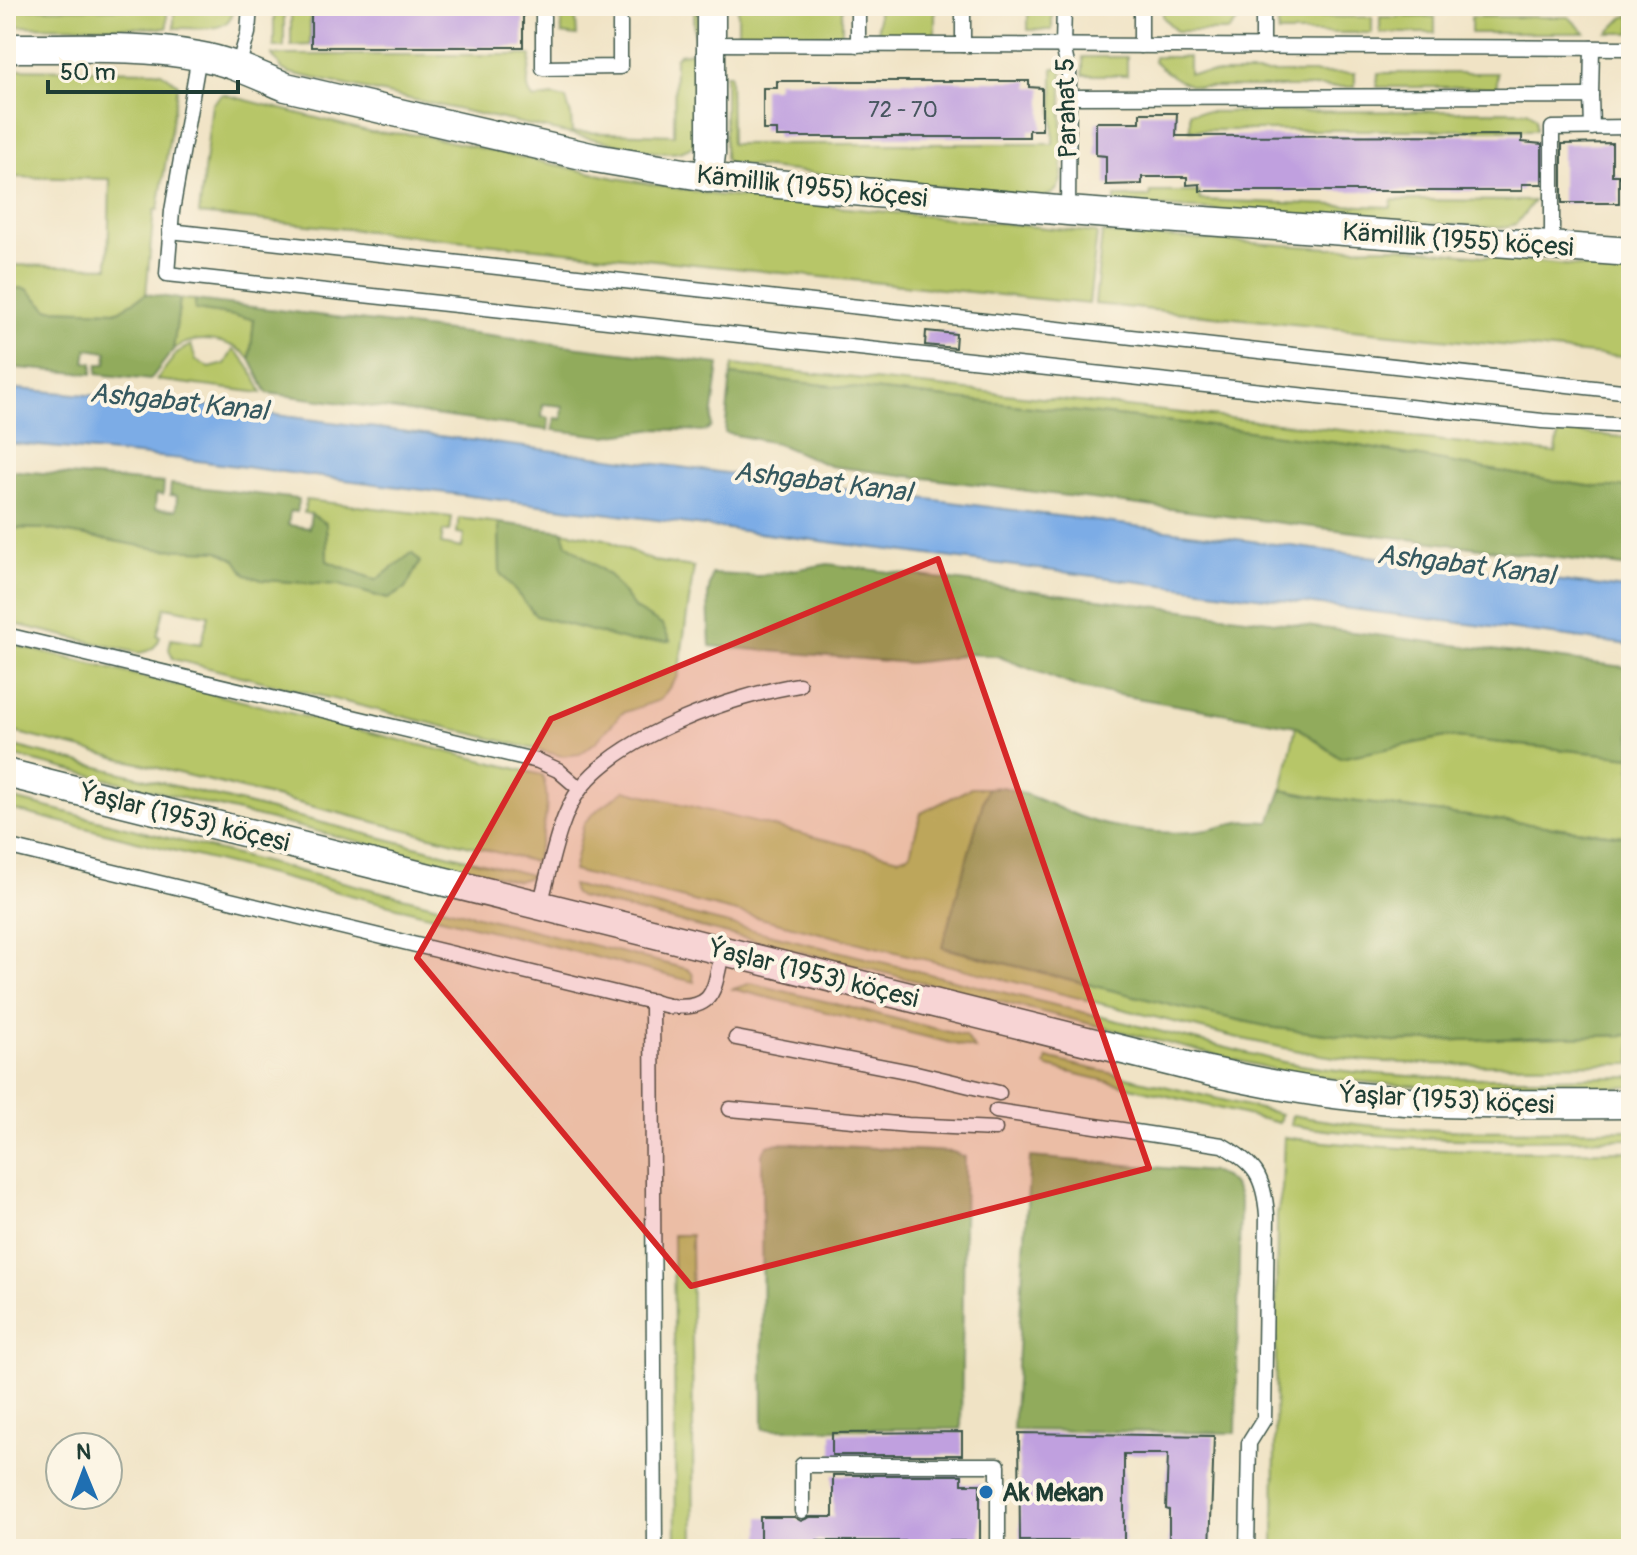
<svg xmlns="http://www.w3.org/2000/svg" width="1637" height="1555" font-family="Pangolin,sans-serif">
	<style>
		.green { fill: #b7c668; stroke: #6b824e; stroke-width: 2 }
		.forest { fill: #91ab5c; stroke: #587448; stroke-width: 2 }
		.water { fill: #7cace6; stroke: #4e748d; stroke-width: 2 }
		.building { fill: #c0a0df }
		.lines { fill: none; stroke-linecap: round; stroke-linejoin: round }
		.service-casing { stroke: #3e564a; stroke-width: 17 }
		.minor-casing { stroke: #3e564a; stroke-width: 31 }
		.service { stroke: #fff; stroke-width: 14 }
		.minor { stroke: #fff; stroke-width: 28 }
		.marked { fill: #d62828; fill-opacity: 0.2; stroke: #d62828; stroke-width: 6; stroke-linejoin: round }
		.poi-dot { fill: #1f6fb2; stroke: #fcf5e5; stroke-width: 3 }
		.labels { text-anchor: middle; stroke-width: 8; stroke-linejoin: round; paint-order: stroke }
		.number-label { font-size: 22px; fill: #47565f }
		.street-label { font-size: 26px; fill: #1f3d34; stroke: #fcf5e5 }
		.poi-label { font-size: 26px; font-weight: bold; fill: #1f3d34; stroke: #fcf5e5; text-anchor: start }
		.water-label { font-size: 28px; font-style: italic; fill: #365960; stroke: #fcf5e5 }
	</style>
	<rect width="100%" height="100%" fill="#fcf5e5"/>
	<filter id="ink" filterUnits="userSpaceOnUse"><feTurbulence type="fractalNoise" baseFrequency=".0125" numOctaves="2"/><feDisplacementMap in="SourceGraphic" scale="16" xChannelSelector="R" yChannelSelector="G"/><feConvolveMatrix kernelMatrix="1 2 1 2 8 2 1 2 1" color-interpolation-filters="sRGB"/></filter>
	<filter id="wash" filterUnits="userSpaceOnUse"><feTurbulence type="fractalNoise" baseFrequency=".006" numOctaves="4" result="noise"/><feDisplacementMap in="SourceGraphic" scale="32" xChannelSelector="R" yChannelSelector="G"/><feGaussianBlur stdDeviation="1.8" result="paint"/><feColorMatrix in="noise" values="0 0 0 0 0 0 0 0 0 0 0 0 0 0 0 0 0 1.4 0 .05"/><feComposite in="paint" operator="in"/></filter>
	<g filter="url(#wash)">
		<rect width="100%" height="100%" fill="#f0e3c5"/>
		<!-- green -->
		<g class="green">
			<path d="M214,6H233C233,36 197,27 174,28V9L213,8Z"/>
			<rect x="274" y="6" width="10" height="41"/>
			<polygon points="291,6 310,6 310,45 291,46"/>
			<polygon points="561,6 575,6 577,36 562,34"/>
			<path d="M694,6H699L698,142C684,154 672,154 654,152L290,73L283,70L272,55H531C531,70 522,89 534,99L553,96L566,99L571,116L572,132L674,135L675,59L679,54L695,52Z"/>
			<rect x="738" y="6" width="104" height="29"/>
			<rect x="878" y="6" width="57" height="29"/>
			<rect x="1028" y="6" width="24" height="24"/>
			<polygon points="1163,6 1241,6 1242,17 1228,31 1176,31 1163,17"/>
			<polygon points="1305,6 1313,6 1313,17 1372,17 1372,33 1278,33 1278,17 1305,17"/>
			<polygon points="167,8 167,28 6,26 6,9"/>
			<polygon points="1631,16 1631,33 1608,33 1624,17"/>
			<rect x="1380" y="17" width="55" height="16"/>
			<polygon points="1471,17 1569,17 1585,33 1471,33"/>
			<rect x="1083" y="57" width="44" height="18"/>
			<path d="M1154,57H1189V73H1355V87H1197C1179,83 1167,73 1154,61Z"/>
			<path d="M1053,68H1062V175C1059,191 1053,196 1037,198L731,164L726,161L725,157V74H730L731,144H1053Z"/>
			<polygon points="6,69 155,71 161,72 178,84 158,210 154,210 146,294 118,311 48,309 27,289 6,287 6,265 108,267 110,179 6,177"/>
			<polygon points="1378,73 1497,73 1497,87 1377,87"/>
			<polygon points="222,94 371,132 421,135 615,178 716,195 1097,233 1089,304 199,214 212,104"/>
			<polygon points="1527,111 1536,118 1536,130 1190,130 1190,112"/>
			<polygon points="1151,192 1199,192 1200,200 1391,207 1392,200 1534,201 1516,224 1501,228 1115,204 1115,197 1150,197"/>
			<polygon points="1102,233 1329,248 1398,247 1631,272 1631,358 1095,304"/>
			<path d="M180,299L195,300V310L254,319L250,359C234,339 192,333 173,350Z"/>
			<path d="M191,345L196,360L210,368L225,364L233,350C246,358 256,378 262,393L156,380L178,352Z"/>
			<polygon points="733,365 1556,453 1559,431 1631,438 1631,487 1596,487 1553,481 1354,445 1211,426 731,375"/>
			<path d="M306,500L452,517L450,531H443L441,544L462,548L464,534L457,533L459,518L499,523L500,573L632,642L670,640L662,626L635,609L610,576L567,544L563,531L605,539L653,561L694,567L678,676L660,700L622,713L597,741L580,754L562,756L173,659L169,649L171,639L201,644L209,615L165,607L157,636L160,637C157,648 149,652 138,653L6,622V528L46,529L159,549L219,551L236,560L246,575L262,580L339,585L387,599L412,553L376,581L327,561V532L311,514L304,513Z"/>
			<path d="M6,643L542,775C553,804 542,833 535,862L6,730Z"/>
			<polygon points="1296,726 1340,758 1446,737 1631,757 1631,837 1319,797 1282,790"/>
			<polygon points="6,744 531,875 531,877 517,881 6,754"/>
			<path d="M971,788H987L943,948L1174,1006L1275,1028L1393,1042L1631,1035V1064C1543,1064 1455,1067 1368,1061C1321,1057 1275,1046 1230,1036L573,871L584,823L596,811L625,790L899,858L910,854L921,813Z"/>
			<polygon points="6,797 687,969 692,973 694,982 6,808"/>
			<path d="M572,885L1283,1062C1397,1083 1515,1078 1631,1077V1087C1514,1088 1396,1092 1280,1071L579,897L573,893Z"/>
			<polygon points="751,983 965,1036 975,1049 733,989"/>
			<polygon points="1047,1058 1281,1114 1279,1123 1048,1067 1045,1065"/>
			<path d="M1292,1115C1403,1136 1518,1130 1631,1130V1139C1517,1140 1403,1143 1290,1125Z"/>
			<path d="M1284,1137C1399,1153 1515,1152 1631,1151V1549H1274L1277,1215L1282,1189Z"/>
			<polygon points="673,1235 691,1235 694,1549 676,1549"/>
		</g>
		<!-- forest -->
		<g class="forest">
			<polygon points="6,287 27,289 48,309 118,311 146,294 180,299 173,350 150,380 97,374 98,364 106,364 107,352 87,349 85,362 93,363 92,374 6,367"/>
			<polygon points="195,300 719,364 711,427 705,431 656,429 605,436 553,430 555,418 562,419 563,406 543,404 542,417 549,418 548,430 267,393 250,359 254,319 195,310"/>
			<polygon points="731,375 1211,426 1354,445 1553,481 1596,487 1631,487 1631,567 830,466 776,443 725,433"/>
			<polygon points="6,470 164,483 163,495 156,494 155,509 176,510 177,496 170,495 171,484 299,499 297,512 290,511 288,525 309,528 311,514 326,523 327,561 376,580 412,553 420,562 405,589 388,599 339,585 262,580 246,575 236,560 219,551 159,549 46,529 6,528 6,493 11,493 12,478 6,477"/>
			<polygon points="499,523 563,531 567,544 610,576 635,609 662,625 670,641 632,642 536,616 500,573"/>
			<polygon points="828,564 1631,668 1631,757 1446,737 1340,758 1296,726 1080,688 997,656 967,654 945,659 909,663 710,646 708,595 712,574 758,576"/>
			<path d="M1003,787C1040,796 1074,819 1112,826C1137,831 1166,834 1191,832C1209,831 1223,826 1239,822C1248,820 1260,822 1270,822L1282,790L1319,797L1631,837V1035L1393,1042L1275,1028L1174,1006L942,947L987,788Z"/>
			<polygon points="778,1143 953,1152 965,1157 961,1429 763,1429 762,1154 767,1146"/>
			<path d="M1030,1157L1212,1172C1227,1177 1237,1185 1240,1202L1236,1433L1013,1430Z"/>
		</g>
		<!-- water -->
		<polygon class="water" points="6,388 192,404 1631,590 1631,645 182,459 6,443"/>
		<g id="blocks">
			<!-- building -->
			<g class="building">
				<rect x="311" y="6" width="212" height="41"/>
				<polygon points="777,81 1029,81 1029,87 1042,88 1042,130 1029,130 1029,137 777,137 777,130 763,130 763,88 777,88"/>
				<polygon points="1140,113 1177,113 1176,136 1522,135 1522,142 1542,144 1542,184 1522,184 1522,191 1200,191 1200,184 1187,185 1187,177 1142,177 1142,184 1106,185 1106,156 1096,155 1096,122 1140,122"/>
				<polygon points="1612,143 1612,175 1619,175 1619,203 1562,203 1562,144"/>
				<polygon points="926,331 956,334 955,348 925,345"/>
				<polygon points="962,1432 962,1455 832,1455 832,1433"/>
				<polygon points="1019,1433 1214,1436 1210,1549 1169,1549 1169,1510 1166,1509 1168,1454 1124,1454 1124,1541 1020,1541"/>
				<polygon points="833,1475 962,1475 962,1484 980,1484 980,1541 816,1541 816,1549 760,1549 760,1517 794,1517 801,1521 810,1517 833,1517"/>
			</g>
		</g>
	</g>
	<g filter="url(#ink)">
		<use href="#blocks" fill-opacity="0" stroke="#3e564a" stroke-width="2"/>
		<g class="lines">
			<!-- service casing -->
			<g class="service-casing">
				<g id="service">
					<polyline points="543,6 543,68 620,67 620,22"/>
					<polyline points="858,6 858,45"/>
					<polyline points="963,6 963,45"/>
					<polyline points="1064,6 1063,46 1069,73 1068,211"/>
					<polyline points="1263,6 1263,47"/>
					<polyline points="711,44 1631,48"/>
					<polyline points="1141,46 1141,6"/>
					<polyline points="199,56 172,211 167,274 1542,421 1631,426"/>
					<polyline points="238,67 248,33 250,6"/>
					<polyline points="1591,96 1592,48"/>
					<polyline points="1069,97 1591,96 1592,128"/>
					<polyline points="170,231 1631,392"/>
					<polyline points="1552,245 1552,128 1631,127"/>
					<polyline points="6,635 538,761 558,770 580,789"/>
					<path d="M6,846L669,1006C717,1011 713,989 723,950"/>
					<path d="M540,905C550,870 558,818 580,789C621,735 734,695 799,685"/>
					<polyline points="652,1001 655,1549"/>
					<polyline points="736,1038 916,1073 999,1093"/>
					<polyline points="730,1109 908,1125 995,1129"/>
					<path d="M996,1111L1222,1145C1255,1164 1264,1176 1267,1215L1264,1419L1249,1443L1247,1549"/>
					<polyline points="802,1511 802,1465 998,1465 998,1549"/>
				</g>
			</g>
			<!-- minor casing -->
			<g class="minor-casing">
				<g id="minor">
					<path d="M6,48C69,49 136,44 198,56C229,61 257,75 286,87L595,158L713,178L1068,211L1631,252"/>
					<polyline points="708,178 711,154 711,6"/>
					<path d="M6,773L1208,1071C1258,1082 1308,1092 1360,1097C1450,1107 1541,1104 1631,1104"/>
				</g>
			</g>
			<!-- service -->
			<use href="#service" class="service"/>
			<!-- minor -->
			<use href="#minor" class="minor"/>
		</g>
	</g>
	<!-- marked area -->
	<path class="marked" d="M938,559L1149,1168L691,1286L417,958L551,719Z"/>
	<!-- markers -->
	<circle class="poi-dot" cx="986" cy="1492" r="8"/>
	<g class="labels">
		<!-- number labels -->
		<g class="number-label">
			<text x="903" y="117">72 - 70</text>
		</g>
		<!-- street labels -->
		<g class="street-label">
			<text transform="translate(1066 108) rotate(-92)" y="9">Parahat 5</text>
			<text transform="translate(812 186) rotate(6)" y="9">Kämillik (1955) köçesi</text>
			<text transform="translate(1458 239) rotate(4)" y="9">Kämillik (1955) köçesi</text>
			<text transform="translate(185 817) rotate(14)" y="9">Ýaşlar (1953) köçesi</text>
			<text transform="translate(814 973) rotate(14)" y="9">Ýaşlar (1953) köçesi</text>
			<text transform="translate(1447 1099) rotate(3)" y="9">Ýaşlar (1953) köçesi</text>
		</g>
		<!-- poi labels -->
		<g class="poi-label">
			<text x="1002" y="1501">Ak Mekan</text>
		</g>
		<!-- water labels -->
		<g class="water-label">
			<text transform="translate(179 401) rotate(6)" y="10">Ashgabat Kanal</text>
			<text transform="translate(823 481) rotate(7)" y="10">Ashgabat Kanal</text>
			<text transform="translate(1466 564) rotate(7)" y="10">Ashgabat Kanal</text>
		</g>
	</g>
	<!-- margin -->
	<rect width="1637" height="1555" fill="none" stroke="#fcf5e5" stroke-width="32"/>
	<!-- north arrow -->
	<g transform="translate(84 1471) rotate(359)"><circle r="38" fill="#fcf5e5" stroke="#a4ab9e" stroke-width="2"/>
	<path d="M0-6L14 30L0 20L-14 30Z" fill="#1f6fb2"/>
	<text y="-12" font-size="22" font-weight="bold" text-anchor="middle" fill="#1f3d34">N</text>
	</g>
	<!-- scale -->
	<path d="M48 80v12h190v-12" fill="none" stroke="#1f3d34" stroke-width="4"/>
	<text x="60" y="80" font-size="24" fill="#1f3d34" stroke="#fcf5e5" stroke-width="6" paint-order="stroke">50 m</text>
</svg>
